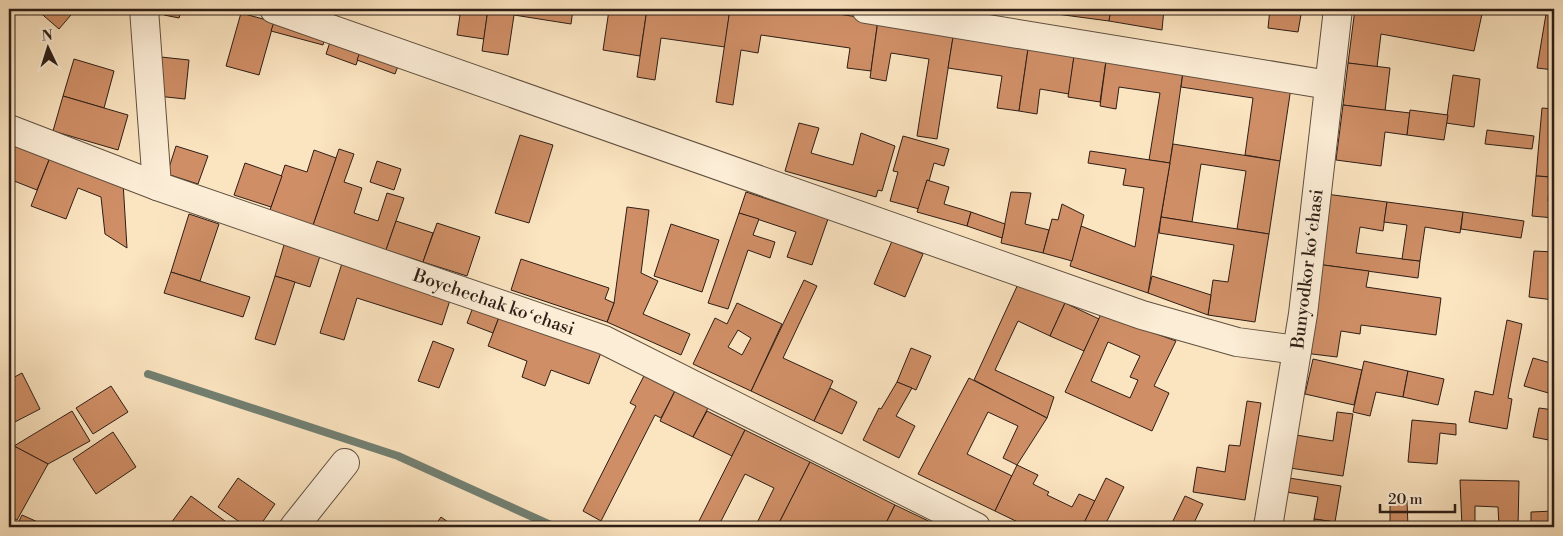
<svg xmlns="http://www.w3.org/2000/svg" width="1563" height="536" font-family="'Libre Bodoni',serif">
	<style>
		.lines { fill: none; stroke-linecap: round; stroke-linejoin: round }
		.stream { stroke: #727f71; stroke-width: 8 }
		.building { fill: #cf8e66; stroke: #2e1e16; fill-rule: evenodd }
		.minor-casing { stroke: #615040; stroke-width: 30 }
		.minor { stroke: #fcedd6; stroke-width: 28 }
		.labels { text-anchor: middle; stroke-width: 4.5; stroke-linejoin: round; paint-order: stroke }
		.street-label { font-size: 18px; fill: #2e1e16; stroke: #fcedd6 }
	</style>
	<rect width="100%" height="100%" fill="#fbe4c0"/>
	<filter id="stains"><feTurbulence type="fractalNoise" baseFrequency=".004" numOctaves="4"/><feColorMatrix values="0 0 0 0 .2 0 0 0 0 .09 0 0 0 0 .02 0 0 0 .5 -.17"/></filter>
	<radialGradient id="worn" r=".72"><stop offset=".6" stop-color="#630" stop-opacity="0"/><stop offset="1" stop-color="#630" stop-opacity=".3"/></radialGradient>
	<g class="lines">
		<!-- stream -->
		<polyline class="stream" points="148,374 398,456 555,527"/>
	</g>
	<!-- building -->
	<g class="building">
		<polygon points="36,9 76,9 59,29"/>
		<polygon points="165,9 182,9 179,18 164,15"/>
		<polygon points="419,9 488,9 484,39 457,35 460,15"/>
		<polygon points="488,9 573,9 571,24 514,15 508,55 482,51"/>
		<polygon points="600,9 647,9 640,56 603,50 609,10"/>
		<polygon points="647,9 730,9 725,47 661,38 655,80 637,77"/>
		<polygon points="730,9 805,9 878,20 871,71 847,68 850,48 761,35 758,53 741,50 733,105 716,102"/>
		<polygon points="1034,9 1111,9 1109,21 1034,11"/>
		<polygon points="1111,9 1164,9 1162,30 1109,21"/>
		<polygon points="1270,9 1302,9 1298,32 1268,28"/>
		<polygon points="1355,9 1439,9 1482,14 1474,51 1381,34 1377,67 1348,63"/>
		<polygon points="1462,9 1484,9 1482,14 1462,12"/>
		<polygon points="241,13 274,22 259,75 226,66"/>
		<polygon points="1546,14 1554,15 1554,70 1537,68"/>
		<polygon points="276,16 327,30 323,45 271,31"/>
		<polygon points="878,20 954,31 937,139 917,136 929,59 891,53 886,81 870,78"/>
		<polygon points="954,31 1029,42 1019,111 997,108 1002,76 948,68"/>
		<polygon points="333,33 363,44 356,65 326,54"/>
		<polygon points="1029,42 1075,49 1069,94 1040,89 1037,114 1019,111"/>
		<polygon points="363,44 401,58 395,74 357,60"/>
		<polygon points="1075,49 1107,54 1100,102 1068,97"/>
		<polygon points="1107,54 1184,65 1170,163 1149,160 1160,93 1119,87 1116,109 1100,106"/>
		<polygon points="161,57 189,60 185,99 157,96"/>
		<polygon points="74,59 114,71 104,108 63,96"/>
		<polygon points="1348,63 1390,68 1385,111 1343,105"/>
		<polygon points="1184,65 1292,81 1280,161 1245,155 1253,98 1181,87"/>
		<polygon points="1453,75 1480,79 1474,127 1446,123"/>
		<polygon points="63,96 128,115 118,150 53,131"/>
		<polygon points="1343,105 1410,113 1407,135 1385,132 1381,166 1336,160"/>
		<polygon points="1542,108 1554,109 1554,177 1536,176"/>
		<polygon points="1410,110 1448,115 1444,140 1407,135"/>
		<polygon points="799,123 819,128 811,153 853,165 861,133 895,146 882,191 878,190 876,197 785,171"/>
		<polygon points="1487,130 1534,136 1532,149 1485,144"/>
		<polygon points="520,135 553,145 529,223 495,213"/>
		<polygon points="903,136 949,149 944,166 934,163 929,181 927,180 919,209 890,201 898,172 893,171"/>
		<polygon points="9,139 51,155 37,190 9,179"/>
		<polygon points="1173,144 1280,161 1269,234 1237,229 1246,171 1201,164 1192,222 1161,217"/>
		<polygon points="176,146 208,156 198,184 167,174"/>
		<polygon points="339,149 354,154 344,182 362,188 354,213 378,221 387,193 404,198 386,250 313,225"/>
		<polygon points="314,150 336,158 313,225 296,219 295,221 269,213 285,165 307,172"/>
		<polygon points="1090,151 1170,163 1148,293 1070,266 1081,226 1135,247 1144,188 1123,185 1126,169 1088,163"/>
		<polygon points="51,155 123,182 127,248 105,234 101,197 78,188 66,219 31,206"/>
		<polygon points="377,161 401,169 394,190 370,182"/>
		<polygon points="245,163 282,176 271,207 234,195"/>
		<polygon points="1536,176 1550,177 1548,201 1554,201 1554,218 1532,216"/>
		<polygon points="927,180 949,187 944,204 971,212 967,226 917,212"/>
		<polygon points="746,192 828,219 812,265 787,257 796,232 739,213"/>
		<polygon points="1011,192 1031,193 1025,224 1049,230 1043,253 1001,243"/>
		<polygon points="1326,194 1387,202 1383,231 1360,227 1356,253 1420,261 1418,278 1316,264"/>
		<polygon points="1387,202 1463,212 1460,233 1425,227 1420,261 1402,259 1407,225 1384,222"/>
		<polygon points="1062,204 1084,215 1072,261 1043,253 1052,219 1058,220"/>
		<polygon points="627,207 649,210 641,273 658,281 643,314 690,334 681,355 607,322 614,303"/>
		<polygon points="971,212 1005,224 1002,238 967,226"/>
		<polygon points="1463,212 1524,221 1521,238 1461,229"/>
		<polygon points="739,213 759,219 753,235 775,242 770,258 748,250 728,309 708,303"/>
		<polygon points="189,214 219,224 200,281 171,272"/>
		<polygon points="1161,217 1269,234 1255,322 1208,315 1213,280 1228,282 1234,245 1159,233"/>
		<polygon points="396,221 433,233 423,262 386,250"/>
		<polygon points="437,223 480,237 467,276 423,262"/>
		<polygon points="671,224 719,240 702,292 654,276"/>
		<polygon points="892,241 923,254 905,297 874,284"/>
		<polygon points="284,245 320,256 310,287 275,276"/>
		<polygon points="1534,251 1554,252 1554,300 1529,297"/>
		<polygon points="521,259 609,288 605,299 614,303 607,322 511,290"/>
		<polygon points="343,260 452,294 442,325 357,298 344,340 320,333"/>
		<polygon points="1316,264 1369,271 1366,287 1441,298 1436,335 1361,325 1360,334 1341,331 1337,357 1304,353"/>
		<polygon points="171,272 250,297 243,317 164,293"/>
		<polygon points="275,276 295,282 275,345 255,339"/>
		<polygon points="1152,276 1211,295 1208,315 1148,293"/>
		<polygon points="804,280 817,286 783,358 833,381 814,421 751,391"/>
		<polygon points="1019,282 1065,303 1050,336 1018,321 995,370 1054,397 1047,418 974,380"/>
		<polygon points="475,302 501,312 493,333 467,323"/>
		<path d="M737,303L782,324L751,391L693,364L715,318L727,324ZM738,330L751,338L742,355L728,347Z"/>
		<polygon points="1065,303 1099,319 1084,351 1050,336"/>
		<polygon points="501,312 602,350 589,384 551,370 545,386 522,377 527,361 488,346"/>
		<path d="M1101,314L1176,341L1154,386L1169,393L1152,431L1065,392ZM1108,342L1140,356L1130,377L1138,380L1130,398L1091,381Z"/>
		<polygon points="1507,320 1522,324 1508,398 1512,399 1507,429 1469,422 1475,391 1493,395"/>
		<polygon points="433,341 454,349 439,388 418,381"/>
		<polygon points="911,348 931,356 916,390 897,382"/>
		<polygon points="1533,358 1554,364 1554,386 1552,394 1524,386"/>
		<polygon points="1313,359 1362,370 1354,405 1305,394"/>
		<polygon points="1364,361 1408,371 1403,397 1376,392 1370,416 1353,412"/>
		<polygon points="1408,371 1444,379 1438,405 1403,397"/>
		<polygon points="646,372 677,387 661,418 655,415 601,521 583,511 636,406 630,403"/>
		<polygon points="22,373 40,409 9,425 9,380"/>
		<polygon points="969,378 1047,418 1017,465 1003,458 1018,426 988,412 967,454 1012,476 995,511 918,474"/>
		<polygon points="897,382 912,388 896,416 915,426 899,458 863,440 879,408 881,409"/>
		<polygon points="111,386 128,412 93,434 76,408"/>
		<polygon points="677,387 710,404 693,437 660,421"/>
		<polygon points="830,388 857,402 842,434 814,421"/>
		<polygon points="1247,401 1261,403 1245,500 1193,492 1197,467 1225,472 1229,445 1240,446"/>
		<polygon points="1539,408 1554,410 1554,441 1533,437"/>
		<polygon points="72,411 90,441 48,464 14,446"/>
		<polygon points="707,411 745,430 732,456 693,437"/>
		<polygon points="1337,412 1353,414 1343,476 1290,468 1296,435 1333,441"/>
		<polygon points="1412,420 1456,424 1456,435 1440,433 1437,464 1408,462"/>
		<polygon points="745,430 810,462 777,527 755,527 774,488 745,474 718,527 696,527"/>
		<polygon points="113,432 136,467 96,494 73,459"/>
		<polygon points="14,446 48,464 17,520 9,516 9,455"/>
		<polygon points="810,462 895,505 884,527 777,527"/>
		<polygon points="1017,465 1038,475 1033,484 1049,492 1047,495 1072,507 1079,494 1095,501 1082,527 1028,527 995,511"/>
		<polygon points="238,478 275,504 259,527 247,527 218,507"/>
		<polygon points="1106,478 1124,487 1104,527 1082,527"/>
		<polygon points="1289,478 1341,486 1335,522 1314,519 1318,497 1286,492"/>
		<polygon points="1460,480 1519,481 1518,527 1499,527 1498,507 1475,506 1475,527 1462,527"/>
		<polygon points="191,496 229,524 227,527 168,527"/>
		<polygon points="1185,496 1203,504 1192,527 1170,527"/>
		<polygon points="1407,500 1408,527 1390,527 1390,501"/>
		<polygon points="895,505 939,526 938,527 884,527"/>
		<polygon points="1554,511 1554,527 1531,527 1531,512"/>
		<polygon points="22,515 49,527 16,527"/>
		<polygon points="441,517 455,527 434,527"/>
		<polygon points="1314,519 1335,522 1335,527 1314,527"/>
	</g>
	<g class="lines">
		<!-- minor casing -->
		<g class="minor-casing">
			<g id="minor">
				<polyline points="144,9 157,186 604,340 976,527"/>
				<polyline points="274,9 1142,315 1237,342 1297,350"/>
				<polyline points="866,9 1329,85"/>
				<polyline points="9,129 157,186"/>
				<polyline points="294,527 345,463"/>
				<polyline points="1268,527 1303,314 1338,9"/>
			</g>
		</g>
		<!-- minor -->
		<use href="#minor" class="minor"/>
	</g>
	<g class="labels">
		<!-- street labels -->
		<g class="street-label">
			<text transform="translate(1307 269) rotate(-83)" y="6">Bunyodkor koʻchasi</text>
			<text transform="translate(494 302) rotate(19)" y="6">Boychechak koʻchasi</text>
		</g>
	</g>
	<!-- margin -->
	<rect width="1563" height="536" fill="none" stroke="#fbe4c0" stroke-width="30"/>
	<rect x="10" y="10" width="1543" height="516" fill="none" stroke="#2e1e16" stroke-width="2.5"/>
	<rect x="15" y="15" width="1533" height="506" fill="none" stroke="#2e1e16"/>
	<!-- north arrow -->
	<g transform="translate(48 48) rotate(356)" stroke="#fcedd6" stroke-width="4" paint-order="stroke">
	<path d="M0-4L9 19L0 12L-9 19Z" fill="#2e1e16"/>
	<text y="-8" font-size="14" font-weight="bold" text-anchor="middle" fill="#2e1e16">N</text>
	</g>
	<!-- scale -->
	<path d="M1380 504v8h75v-8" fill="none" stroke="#2e1e16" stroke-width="2.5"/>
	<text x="1388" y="504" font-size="15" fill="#2e1e16" stroke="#fcedd6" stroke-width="4" paint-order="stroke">20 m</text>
	<rect width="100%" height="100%" filter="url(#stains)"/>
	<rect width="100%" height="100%" fill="url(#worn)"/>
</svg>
